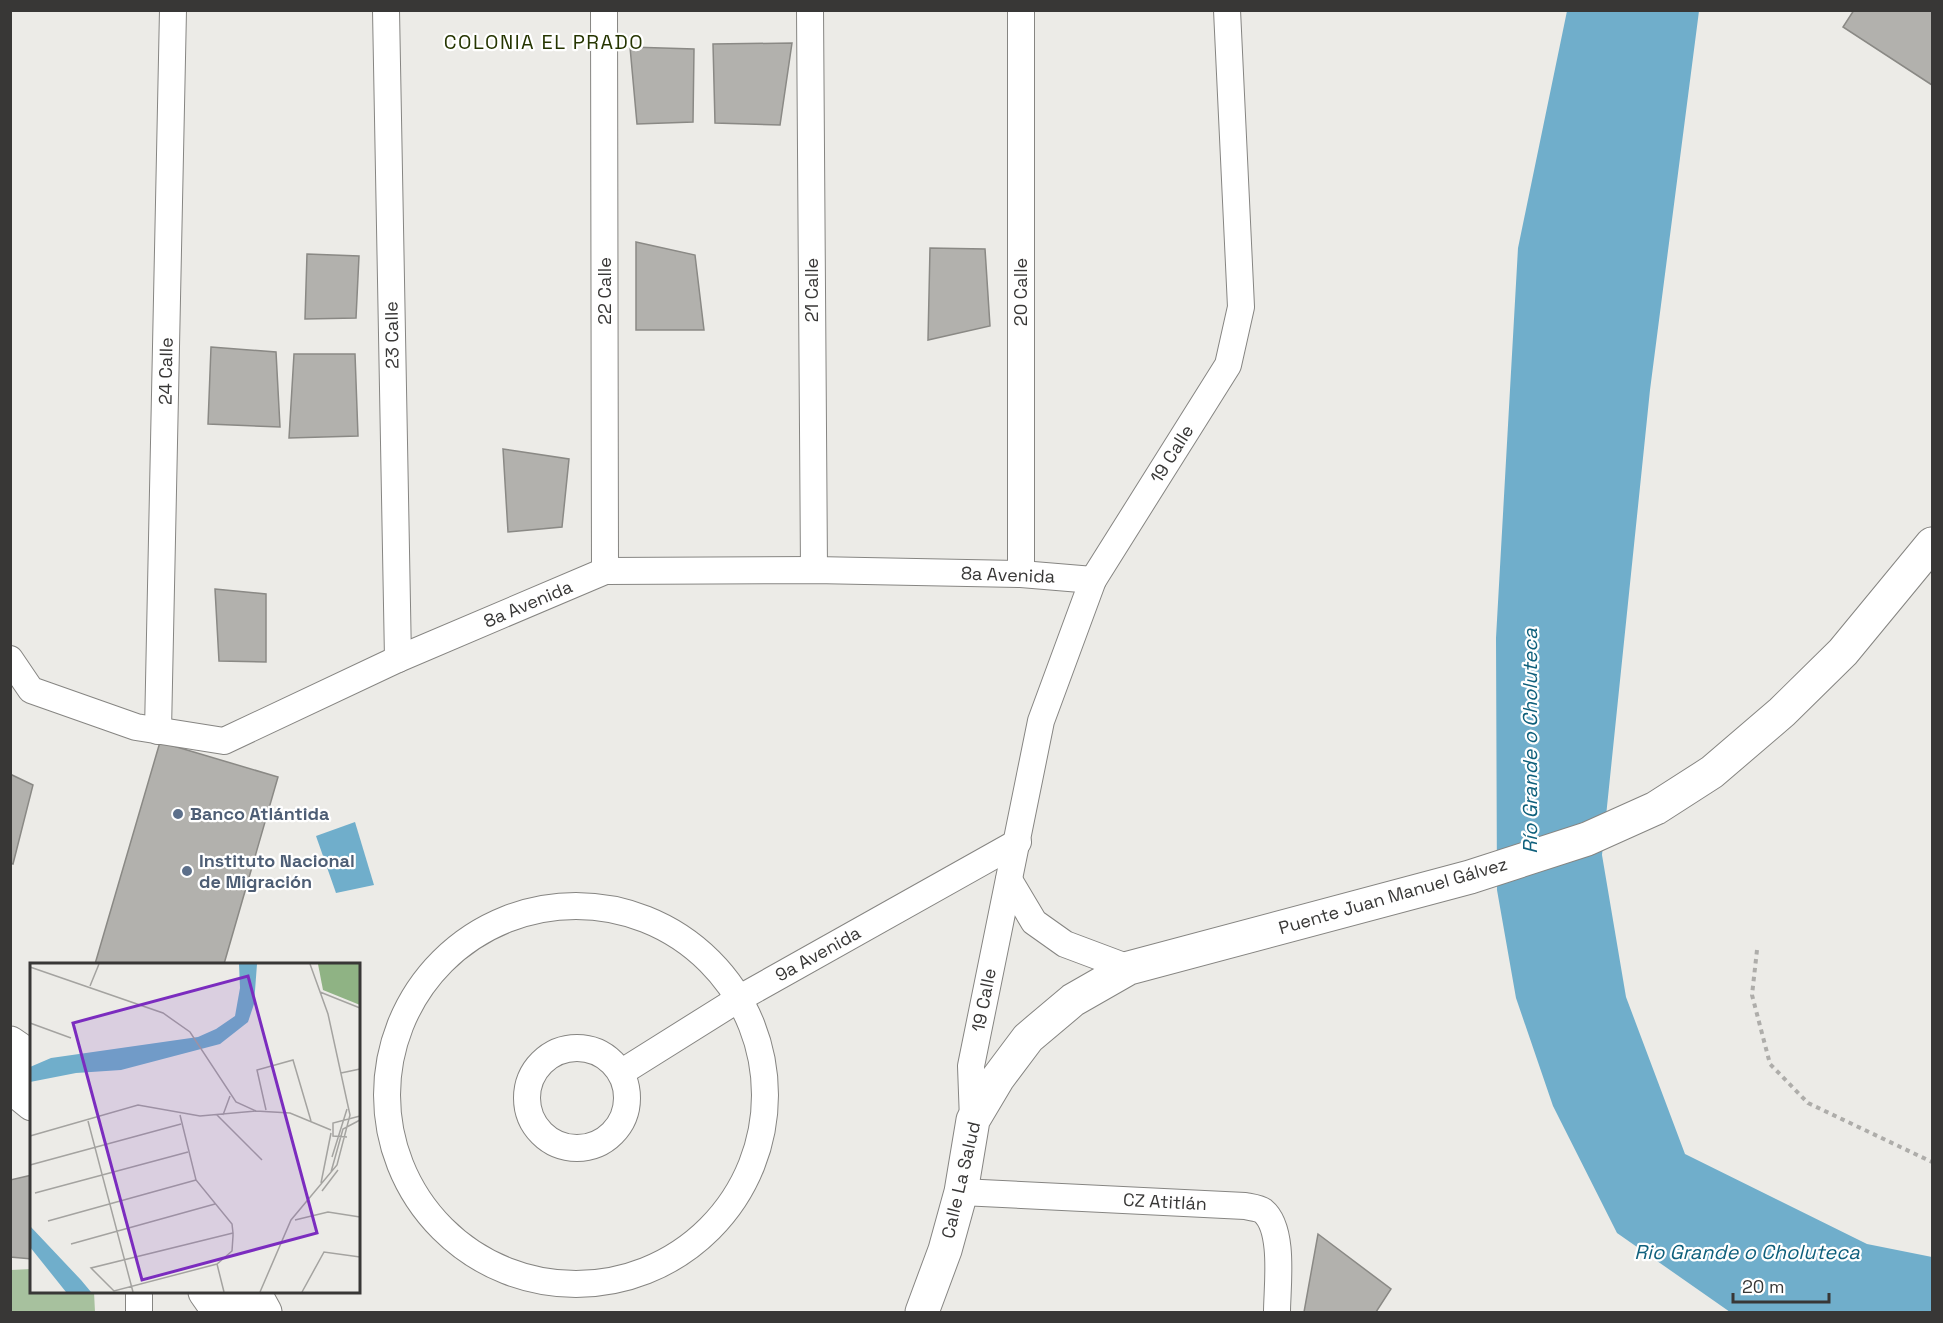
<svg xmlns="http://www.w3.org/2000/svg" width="1943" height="1323" font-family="'Space Grotesk',sans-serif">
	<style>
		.green { fill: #a7c19e }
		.water { fill: #70aecb }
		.building { fill: #b2b1ad; stroke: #8a8985; stroke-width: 1.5 }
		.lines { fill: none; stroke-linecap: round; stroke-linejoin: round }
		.street-casing { stroke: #868582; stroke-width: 28 }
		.secondary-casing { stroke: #868582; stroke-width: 35 }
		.primary-casing { stroke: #868582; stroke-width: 35 }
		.path { stroke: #aeadaa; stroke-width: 4; stroke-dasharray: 4.5 4.5; stroke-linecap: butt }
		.street { stroke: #fff; stroke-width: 26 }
		.secondary { stroke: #fff; stroke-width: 33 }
		.primary { stroke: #fff; stroke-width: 33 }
		.service-dot { fill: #5c6f8a; stroke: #fff; stroke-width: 2 }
		.labels { text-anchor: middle; stroke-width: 4.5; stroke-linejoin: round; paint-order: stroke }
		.street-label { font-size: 18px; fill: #383736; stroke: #fff }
		.service-label { font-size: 18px; font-weight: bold; fill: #4e5e75; stroke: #fff; text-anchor: start }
		.neighbourhood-label { font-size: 20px; letter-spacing: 1.5px; fill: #253500; stroke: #fff }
		.water-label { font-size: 20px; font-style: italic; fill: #0f607c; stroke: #fff }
		.inset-road { fill: none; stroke: #a4a3a0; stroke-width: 1.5 }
		.view { fill: #7b2cbf; fill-opacity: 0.15; stroke: #7b2cbf; stroke-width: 3 }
		.inset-edge { fill: none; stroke: #383736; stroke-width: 3 }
	</style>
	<rect width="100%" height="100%" fill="#ecebe7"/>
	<!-- green -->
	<polygon class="green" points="31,1269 32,1292 94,1292 95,1312 11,1312 11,1270"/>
	<!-- water -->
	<g class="water">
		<polygon points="1567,11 1699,11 1650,390 1602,855 1626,997 1685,1154 1867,1244 1932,1257 1932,1312 1730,1312 1617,1233 1553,1106 1516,998 1497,890 1496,638 1518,248"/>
		<polygon points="355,822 374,885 336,893 316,836"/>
	</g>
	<!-- building -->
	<g class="building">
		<polygon points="1854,10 1932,10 1932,85 1843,27"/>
		<polygon points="792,43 780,125 715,123 713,44"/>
		<polygon points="630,47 694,49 693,122 637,124"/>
		<polygon points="636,242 695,255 704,330 636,330"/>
		<polygon points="930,248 985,249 990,326 928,340"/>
		<polygon points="307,254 359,256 356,318 305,319"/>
		<polygon points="211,347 276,352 280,427 208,424"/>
		<polygon points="294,354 355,354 358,436 289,438"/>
		<polygon points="503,449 569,459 562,527 508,532"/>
		<polygon points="215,589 266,594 266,662 219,661"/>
		<polygon points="160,742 278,777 224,964 95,964"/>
		<polygon points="10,774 33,785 13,864 10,863"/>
		<polygon points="32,1175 32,1259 10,1257 10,1180"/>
		<polygon points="1318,1234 1391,1289 1376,1312 1304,1312"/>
	</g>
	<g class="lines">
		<!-- street casing -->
		<g class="street-casing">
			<g id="street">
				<polyline points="386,10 398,659"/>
				<polyline points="604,10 605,571"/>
				<polyline points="810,10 814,570"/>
				<polyline points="1021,10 1021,574"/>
				<polyline points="10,659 31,690 136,727 224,741 398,659 605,571 814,570 1021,574 1093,580"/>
				<polyline points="158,731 173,10"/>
				<polyline points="1009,880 1034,922 1065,944 1129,968"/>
				<circle cx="576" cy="1095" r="189"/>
				<circle cx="577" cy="1098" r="50"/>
				<polyline points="622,1072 740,998 1018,842"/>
				<polyline points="973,1120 971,1066 1041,721 1093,580 1228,365 1241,307 1227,10"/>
				<path d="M961,1192L1245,1206C1250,1207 1259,1208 1263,1211C1285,1229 1277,1287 1277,1312"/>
				<polyline points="139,1292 139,1312"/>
			</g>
		</g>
		<!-- secondary casing -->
		<g class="secondary-casing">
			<g id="secondary">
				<polyline points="10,1043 32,1058"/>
				<polyline points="10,1086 32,1104"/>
				<polyline points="205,1292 219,1312"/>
				<polyline points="254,1292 265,1312"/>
				<polyline points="922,1312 945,1250 961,1192 973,1120 998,1078 1028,1038 1073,1000 1129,968 1470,877 1587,839 1656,808 1712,772 1782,712 1843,652 1932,544"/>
			</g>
		</g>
		<!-- primary casing -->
		<g class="primary-casing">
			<g id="primary">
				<polyline points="10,1067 32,1081"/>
				<polyline points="232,1292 244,1312"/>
			</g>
		</g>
		<!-- path -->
		<polyline class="path" points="1757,950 1752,995 1770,1064 1808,1103 1932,1162"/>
		<!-- street -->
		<use href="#street" class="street"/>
		<!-- secondary -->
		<use href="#secondary" class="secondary"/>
		<!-- primary -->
		<use href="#primary" class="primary"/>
	</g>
	<!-- markers -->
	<g class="service-dot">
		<circle cx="178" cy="814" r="6"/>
		<circle cx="187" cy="871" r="6"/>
	</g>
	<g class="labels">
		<!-- street labels -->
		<g class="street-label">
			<text transform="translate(812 290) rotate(-90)" y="6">21 Calle</text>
			<text transform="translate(605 291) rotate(-90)" y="6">22 Calle</text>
			<text transform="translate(1021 292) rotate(-90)" y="6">20 Calle</text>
			<text transform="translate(392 335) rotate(-91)" y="6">23 Calle</text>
			<text transform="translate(166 371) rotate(-89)" y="6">24 Calle</text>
			<text transform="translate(1172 454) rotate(-58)" y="6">19 Calle</text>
			<text transform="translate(1008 575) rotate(2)" y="6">8a Avenida</text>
			<text transform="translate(528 604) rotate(-23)" y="6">8a Avenida</text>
			<text transform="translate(1393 896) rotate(-16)" y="6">Puente Juan Manuel Gálvez</text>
			<text transform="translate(818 954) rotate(-29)" y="6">9a Avenida</text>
			<text transform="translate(984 1000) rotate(-79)" y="6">19 Calle</text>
			<text transform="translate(961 1180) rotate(-77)" y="6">Calle La Salud</text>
			<text transform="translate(1165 1202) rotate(3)" y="6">CZ Atitlán</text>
		</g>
		<!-- service labels -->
		<g class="service-label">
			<text x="190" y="820">Banco Atlántida</text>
			<text x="199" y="867">Instituto Nacional<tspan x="199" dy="21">de Migración</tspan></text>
		</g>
		<!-- neighbourhood labels -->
		<g class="neighbourhood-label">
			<text x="544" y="49">COLONIA EL PRADO</text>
		</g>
		<!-- water labels -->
		<g class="water-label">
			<text transform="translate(1530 741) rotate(-90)" y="7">Río Grande o Choluteca</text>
			<text x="1747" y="1259">Rio Grande o Choluteca</text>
		</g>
	</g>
	<!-- overview -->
	<g transform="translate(30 963)">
		<rect width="330" height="330" fill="#ecebe7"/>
		<path d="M288,1H330V42L293,27Z" fill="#8fb384"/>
		<path d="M209,1H227L224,41L218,59L190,81L91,107L46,110L0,119V104L21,95L168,74L186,66L205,53L210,25ZM0,263L51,317L61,329H36L0,284Z" fill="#70aecb"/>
		<path class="inset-road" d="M0,4L133,50L160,69L206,139L226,148L260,150L301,167M60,23L69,1M290,29L330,45M0,60L41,75M311,110L330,106M236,147L227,107L263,97L281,158M150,152L166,217L202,261L203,270V273L202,288L187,301L84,328L61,305L203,270M187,152L232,197M193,152L200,133M58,158L103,329M0,173L108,142L170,153L226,148M317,174L303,173V160L330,153M302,194L317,146M0,202L151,161M301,209L313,166L330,157M291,220L301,170M292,228L308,207M5,230L158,189M265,257L298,249L330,254M18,258L166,217M41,281L185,241M187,301L194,329M230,329L261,257L307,202L320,152L298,51L280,1M272,329L294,289L330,294"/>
		<path class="view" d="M218,13L287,270L112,317L43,60Z"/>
		<rect width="330" height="330" class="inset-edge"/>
	</g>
	<!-- border -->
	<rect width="1943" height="1323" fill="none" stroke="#383736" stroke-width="24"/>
	<!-- scale -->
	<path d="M1733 1293v9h96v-9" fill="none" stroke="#383736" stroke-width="3"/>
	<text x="1742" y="1293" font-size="18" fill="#383736" stroke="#ffffff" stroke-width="4.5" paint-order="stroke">20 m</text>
</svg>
